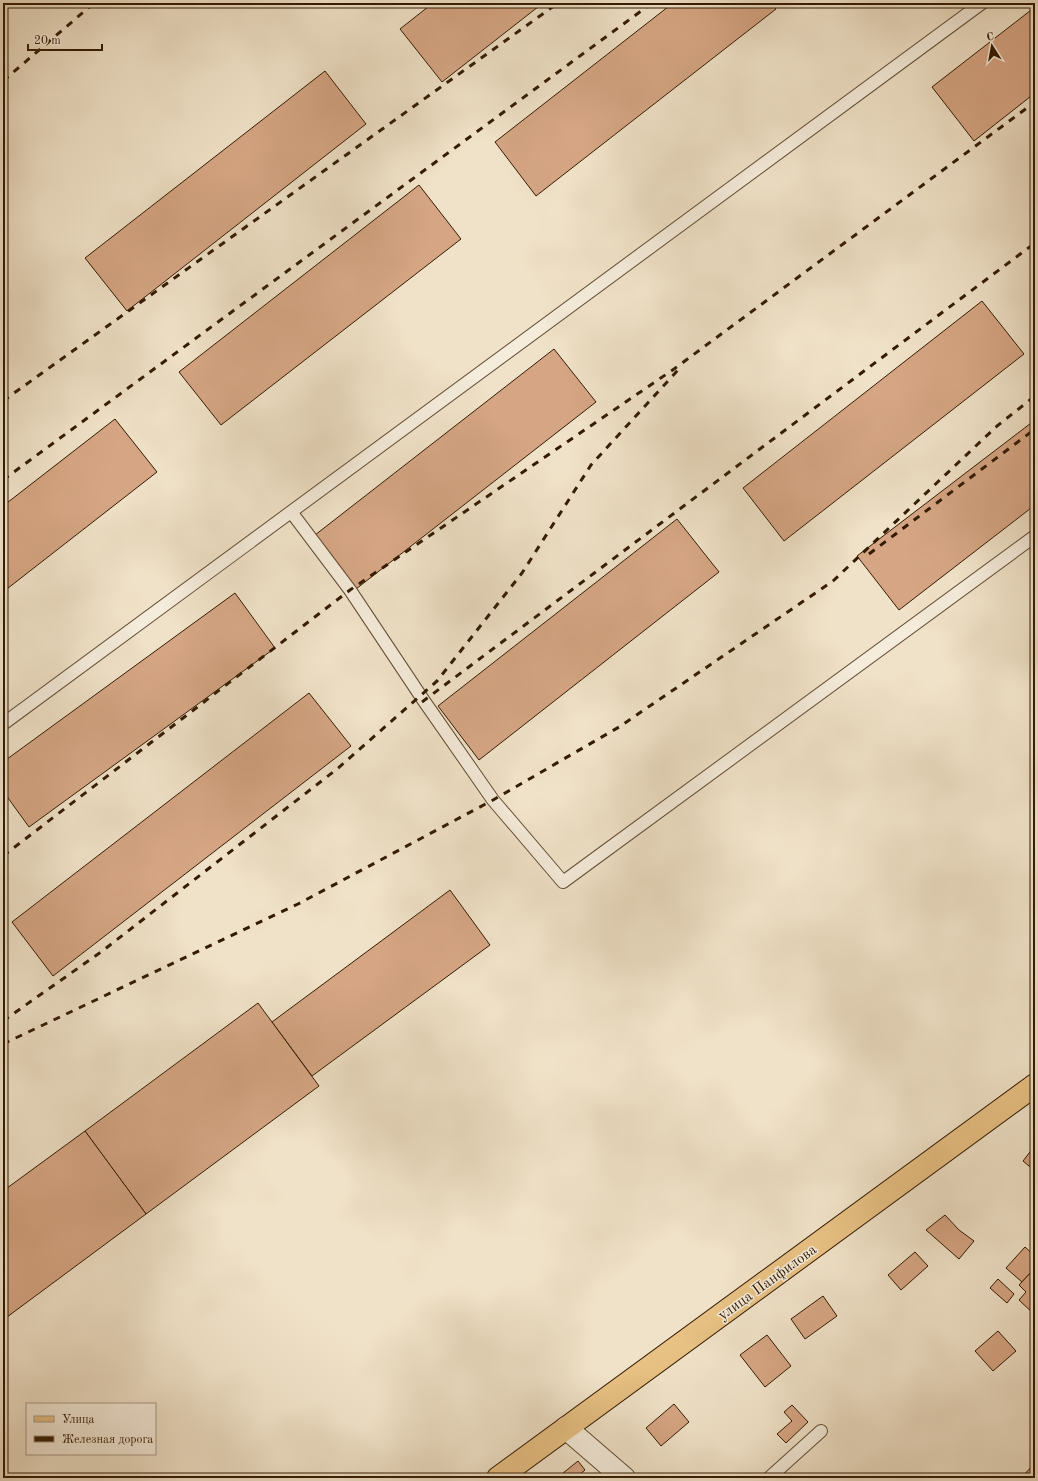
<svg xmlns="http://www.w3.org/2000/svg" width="1038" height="1481" font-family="'Old Standard TT',serif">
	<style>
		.building { fill: #d6a684; stroke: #331b02 }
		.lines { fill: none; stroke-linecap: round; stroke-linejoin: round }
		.service-casing { stroke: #624d34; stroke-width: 14 }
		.minor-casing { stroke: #624d34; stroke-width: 24 }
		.primary-casing { stroke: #331b02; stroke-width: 24 }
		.service { stroke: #f5ecdb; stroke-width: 12 }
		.minor { stroke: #f5ecdb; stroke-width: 22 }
		.primary { stroke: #e8c184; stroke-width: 22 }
		.rail { stroke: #331b02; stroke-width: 3; stroke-dasharray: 7 7; stroke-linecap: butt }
		.labels { text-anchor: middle; stroke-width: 3; stroke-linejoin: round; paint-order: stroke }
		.street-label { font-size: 15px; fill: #331b02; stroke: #f5ecdb }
	</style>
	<rect width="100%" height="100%" fill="#f0e2c8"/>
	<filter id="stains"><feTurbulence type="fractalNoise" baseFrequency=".005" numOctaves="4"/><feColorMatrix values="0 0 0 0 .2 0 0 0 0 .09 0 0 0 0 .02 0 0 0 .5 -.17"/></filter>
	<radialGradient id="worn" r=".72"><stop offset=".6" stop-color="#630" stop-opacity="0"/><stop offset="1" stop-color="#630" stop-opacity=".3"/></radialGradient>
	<!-- building -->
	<g class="building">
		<polygon points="433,3 543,3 442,82 400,29"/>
		<polygon points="673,3 771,3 776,9 536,196 495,142"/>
		<polygon points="1035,7 1035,93 974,141 932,87"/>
		<polygon points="325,71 366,124 127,311 85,258"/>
		<polygon points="419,185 461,239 221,425 179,372"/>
		<polygon points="982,301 1024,354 784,541 743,488"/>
		<polygon points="554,349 596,402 356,589 315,535"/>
		<polygon points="115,419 157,472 3,592 3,506"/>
		<polygon points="1035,420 1035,505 899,610 857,556"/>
		<polygon points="677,519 719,572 479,760 438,706"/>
		<polygon points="235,593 275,648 29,827 3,791 3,762"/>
		<polygon points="309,693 351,746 53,976 12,922"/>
		<polygon points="450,890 490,945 312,1076 272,1022"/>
		<polygon points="258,1003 319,1086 146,1214 85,1131"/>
		<polygon points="85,1131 146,1214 3,1320 3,1191"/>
		<polygon points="1033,1148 1035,1150 1035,1171 1023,1161"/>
		<polygon points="945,1215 959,1230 974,1241 959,1259 926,1230"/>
		<polygon points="1025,1247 1035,1256 1035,1268 1022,1282 1006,1268"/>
		<polygon points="915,1252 928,1266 901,1290 888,1275"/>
		<polygon points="1035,1268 1035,1315 1019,1300 1026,1292 1019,1285"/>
		<polygon points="998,1279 1014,1294 1007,1303 990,1288"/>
		<polygon points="823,1296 837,1316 805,1339 791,1319"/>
		<polygon points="998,1331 1016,1351 993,1371 975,1351"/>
		<polygon points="767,1335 791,1366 765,1387 740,1355"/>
		<polygon points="674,1404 689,1422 661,1446 646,1428"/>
		<polygon points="792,1405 808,1422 786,1443 777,1434 792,1421 784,1412"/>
		<polygon points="578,1461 585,1470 575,1478 567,1478 563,1473"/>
		<polygon points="1035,1463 1035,1478 1021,1478"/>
	</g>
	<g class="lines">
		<!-- service casing -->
		<g class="service-casing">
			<g id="service">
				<polyline points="292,513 350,590 424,701 493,800 563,882 1035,536"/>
				<polyline points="3,724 982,3"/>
				<polyline points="769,1478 821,1431"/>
			</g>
		</g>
		<!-- minor casing -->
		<g class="minor-casing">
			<polyline id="minor" points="566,1428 624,1478"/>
		</g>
		<!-- primary casing -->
		<g class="primary-casing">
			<polyline id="primary" points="498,1478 1035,1085"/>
		</g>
		<!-- service -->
		<use href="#service" class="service"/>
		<!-- minor -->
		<use href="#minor" class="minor"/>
		<!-- primary -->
		<use href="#primary" class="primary"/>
		<!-- rail -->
		<g class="rail">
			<polyline points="3,81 94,3"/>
			<polyline points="3,401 558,3"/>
			<polyline points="3,480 652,3"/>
			<polyline points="869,554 1035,429"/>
			<polyline points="422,702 1035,243"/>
			<polyline points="3,856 350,590 674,369 1035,102"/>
			<polyline points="3,1021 101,952 337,769 437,681 522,573 591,465 678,370"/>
			<polyline points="3,1044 298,904 493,800 619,727 833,581 997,426 1035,396"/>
		</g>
	</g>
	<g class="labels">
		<!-- street labels -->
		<g class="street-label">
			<text transform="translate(767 1282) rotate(-36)" y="5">улица Панфилова</text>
		</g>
	</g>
	<!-- margin -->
	<rect width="1038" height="1481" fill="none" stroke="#f0e2c8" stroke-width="16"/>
	<rect x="4" y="4" width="1030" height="1473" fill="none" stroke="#331b02" stroke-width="2"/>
	<rect x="8" y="8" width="1022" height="1465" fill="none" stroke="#331b02"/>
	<!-- legend -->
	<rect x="26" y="1403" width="130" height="52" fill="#f5ecdb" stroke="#a79884"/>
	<rect x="34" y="1416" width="20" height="6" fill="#e8c184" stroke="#a79884"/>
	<text x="62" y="1423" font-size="12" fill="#331b02">Улица</text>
	<rect x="34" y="1436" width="20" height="6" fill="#331b02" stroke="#a79884"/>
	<text x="62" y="1443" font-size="12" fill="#331b02">Железная дорога</text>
	<!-- north arrow -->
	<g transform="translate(992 46) rotate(349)" stroke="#f5ecdb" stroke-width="3" paint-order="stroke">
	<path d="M0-3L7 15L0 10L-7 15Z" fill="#331b02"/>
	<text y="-6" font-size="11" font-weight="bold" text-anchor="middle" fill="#331b02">С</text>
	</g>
	<!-- scale -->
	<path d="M28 44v6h74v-6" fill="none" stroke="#331b02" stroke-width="2"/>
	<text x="34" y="44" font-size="12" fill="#331b02" stroke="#f5ecdb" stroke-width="3" paint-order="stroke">20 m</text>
	<rect width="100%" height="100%" filter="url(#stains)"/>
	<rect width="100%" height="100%" fill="url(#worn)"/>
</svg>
